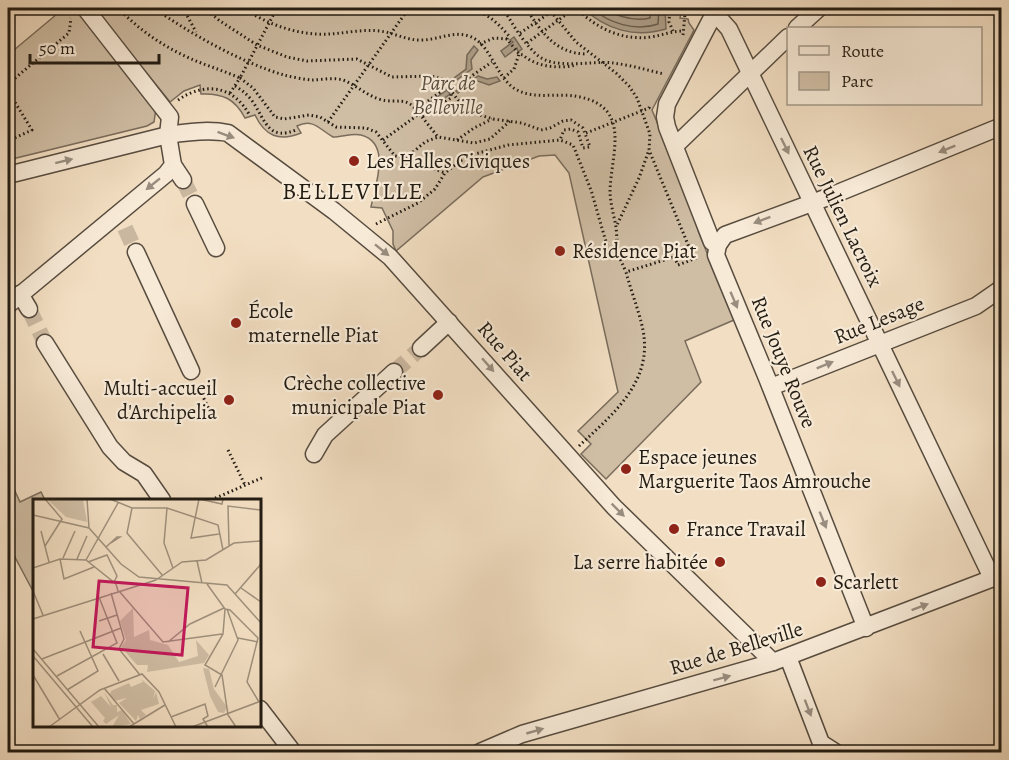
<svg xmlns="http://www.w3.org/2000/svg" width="1009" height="760" font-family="Alegreya,serif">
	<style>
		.green { fill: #cfbda4; stroke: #796c5c; stroke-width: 1.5 }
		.water { fill: #ac9c86; stroke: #756958; stroke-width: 1.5 }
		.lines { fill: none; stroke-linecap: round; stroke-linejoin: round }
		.shore { stroke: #685c4c; stroke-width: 1.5 }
		.minor-tunnel { stroke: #c9b79f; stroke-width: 16; stroke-dasharray: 16 8; stroke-linecap: butt }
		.minor-casing { stroke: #574c3f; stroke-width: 19 }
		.path { stroke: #231c13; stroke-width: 3; stroke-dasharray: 1.5 3; stroke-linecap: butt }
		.minor { stroke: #f7ead7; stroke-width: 16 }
		.oneway { fill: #988d7f }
		.poi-dot { fill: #8f2418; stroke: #f7ead7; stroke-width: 2 }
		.labels { text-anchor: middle; stroke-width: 4.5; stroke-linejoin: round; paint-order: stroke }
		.park-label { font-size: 21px; font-style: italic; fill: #574c3e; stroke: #f7ead7 }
		.poi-label { font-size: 21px; fill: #231c13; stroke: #f7ead7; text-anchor: start }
		.street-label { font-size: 21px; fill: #231c13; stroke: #f7ead7 }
		.quarter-label { font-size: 24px; letter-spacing: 1.5px; fill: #231c13; stroke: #f7ead7 }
		.inset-road { fill: none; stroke: #9f907c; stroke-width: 1.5 }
		.view { fill: #c2185b; fill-opacity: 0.15; stroke: #c2185b; stroke-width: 3 }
		.inset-edge { fill: none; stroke: #231c13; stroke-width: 3 }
	</style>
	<rect width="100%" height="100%" fill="#f2dec2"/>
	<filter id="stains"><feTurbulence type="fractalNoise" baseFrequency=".00333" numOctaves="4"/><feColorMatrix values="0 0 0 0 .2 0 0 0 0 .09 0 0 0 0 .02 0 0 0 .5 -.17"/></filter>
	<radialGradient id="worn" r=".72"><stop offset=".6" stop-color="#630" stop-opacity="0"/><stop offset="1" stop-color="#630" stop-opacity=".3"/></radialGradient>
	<!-- green -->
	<g class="green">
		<path d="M94,8H682L680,18L688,19L689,23L694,30L652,110L688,197L699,233L734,320L685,341L701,382L606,479L581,454L591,444L578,431L618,392L569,173L555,155L539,156L483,177L396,251L393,244V231L382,208L371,207C375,186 392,143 361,135C352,133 342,137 333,137C319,129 313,118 297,126L301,133C279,142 265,136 255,115L245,118C235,99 223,93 201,94L200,85L184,91L170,102Z"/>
		<polygon points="63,9 80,12 156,108 154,122 147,126 8,160 8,55"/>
		<polygon points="8,476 20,502 41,492 45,500 34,500 34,593 8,544"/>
	</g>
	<!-- water -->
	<g class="water">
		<path d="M583,8H665L666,29C635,38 606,30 583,8Z"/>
		<polygon points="514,37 522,49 518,52 517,48 505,57 501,51 513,42 510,40"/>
		<polygon points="474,46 478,50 471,60 472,69 451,84 450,81 466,69 467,55"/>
		<polygon points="478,76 487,79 497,77 500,81 489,85 475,80 458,93 456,91"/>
		<polygon points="447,90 450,94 426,112 423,107"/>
	</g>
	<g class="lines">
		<!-- shore -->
		<g class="shore">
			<path d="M591,8C609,23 635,32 658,24L659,8"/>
			<path d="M603,8C617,16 634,22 650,18L651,8"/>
		</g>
		<!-- minor-tunnel -->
		<g class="minor-tunnel">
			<polyline points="183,180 195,204"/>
			<polyline points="125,228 136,252"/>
			<polyline points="29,309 45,343"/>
			<polyline points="394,372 421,348"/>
		</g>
		<!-- minor casing -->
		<g class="minor-casing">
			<g id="minor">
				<polyline points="710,8 729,29 992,578"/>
				<polyline points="717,8 667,104 665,117 667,127 712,242 718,245"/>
				<polyline points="797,28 819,8"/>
				<polyline points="675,146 788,37"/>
				<polyline points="173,165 183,180"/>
				<path d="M8,175L168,135C187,132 209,129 228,133L334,211L390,257L614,507L773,662"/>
				<polyline points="195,204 216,248"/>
				<polyline points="136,252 191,371"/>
				<polyline points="20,294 29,309"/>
				<polyline points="8,305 166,174 173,165 168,135 170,117 85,8"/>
				<polyline points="45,343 110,447 124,462 144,474 162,500"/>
				<polyline points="421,348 449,322"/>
				<polyline points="771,387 976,306 1002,288"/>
				<polyline points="314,454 325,435 394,372"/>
				<polyline points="866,628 767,378 716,255 718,245 725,235 828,197 1002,126"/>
				<polyline points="788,657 821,743 835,752"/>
				<polyline points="260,709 293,752"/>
				<polyline points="480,752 522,734 773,662 1001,575"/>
			</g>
		</g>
		<!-- path -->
		<g class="path">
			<path d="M118,8C137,28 161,45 187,57C204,65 222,70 240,78L277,8"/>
			<path d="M154,8C189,33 242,63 284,75C292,77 302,79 311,80C321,80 333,77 343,80C356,85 366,95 379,99C398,105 406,94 419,114"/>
			<polyline points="183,8 196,32"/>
			<polyline points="204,8 220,21 257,45 287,57 307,61 357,59 392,77 431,76 442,79 458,100 480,115 493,119 522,123 541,130 550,128 563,121 571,120 583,128 590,147 583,148 578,132 571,129 564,130 560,140"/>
			<path d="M244,8C267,25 301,36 330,34C346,33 363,29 380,31C395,33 407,41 424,40C439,39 454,31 469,36C492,44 495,78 517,90C536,100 559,92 580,97C632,108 611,154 610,191C610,203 614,215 616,227C617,236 617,245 618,254"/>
			<path d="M467,8C485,11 497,22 509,36L507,39L519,54L523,55C536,67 559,69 577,65"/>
			<path d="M503,8C512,23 522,41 536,54C554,71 591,60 613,63C630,65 647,70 664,74"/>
			<path d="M526,8C541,32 556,54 587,54"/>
			<polyline points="548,8 576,42 616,73 629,86 637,98 650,134 649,150 639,178 617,225"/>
			<path d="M576,8C596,28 622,41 651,37C663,35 672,31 683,31"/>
			<polyline points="670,8 669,22 673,31"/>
			<polyline points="520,33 557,8"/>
			<polyline points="683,35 685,14 687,8"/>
			<polyline points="527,43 575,8"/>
			<polyline points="480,44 494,38 507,39"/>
			<polyline points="504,78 514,69 519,54"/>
			<polyline points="8,84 69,33 71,18"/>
			<path d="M235,86C242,90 248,95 253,102C266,122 269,142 298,129"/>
			<polyline points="8,91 32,130 8,141"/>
			<polyline points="230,93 240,78 253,88 275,117 284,119 309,115 320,117 336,127 366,128 376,132 395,156 406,158 445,173"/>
			<path d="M178,100C206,81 234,86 250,116"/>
			<polyline points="417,109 446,88 451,90 492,62"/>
			<polyline points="422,117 438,137"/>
			<polyline points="328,122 409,8"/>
			<polyline points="586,133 649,108 650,105"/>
			<polyline points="383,140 419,114 422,117 451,98 451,91"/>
			<polyline points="457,140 474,128 492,119"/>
			<polyline points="406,158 425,142 438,137 474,143 490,139 510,121"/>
			<polyline points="376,224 418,203 435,189 445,173 460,161 475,154 508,145 560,140 573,145 591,190 608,249 618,254 626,272"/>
			<polyline points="674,257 678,265 699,257"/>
			<polyline points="198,386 214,420"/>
			<path d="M579,446C613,414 653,382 643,330C639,311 631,291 626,272L674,257L678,252L689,247L649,150"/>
			<polyline points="228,450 245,485"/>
			<polyline points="211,500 264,477"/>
		</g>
		<!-- minor -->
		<use href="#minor" class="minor"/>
	</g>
	<!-- one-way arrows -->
	<defs><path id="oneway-solid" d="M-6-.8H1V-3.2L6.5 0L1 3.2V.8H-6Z" transform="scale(1.5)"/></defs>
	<g class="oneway">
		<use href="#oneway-solid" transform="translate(226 135) rotate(20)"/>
		<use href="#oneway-solid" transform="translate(785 146) rotate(64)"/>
		<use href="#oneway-solid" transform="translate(947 149) rotate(158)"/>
		<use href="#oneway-solid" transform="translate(64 161) rotate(-14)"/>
		<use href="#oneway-solid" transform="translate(153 184) rotate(141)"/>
		<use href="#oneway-solid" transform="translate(762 220) rotate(159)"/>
		<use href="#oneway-solid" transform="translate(382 250) rotate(39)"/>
		<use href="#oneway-solid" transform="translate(734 300) rotate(67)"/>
		<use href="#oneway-solid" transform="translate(488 365) rotate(49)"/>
		<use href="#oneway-solid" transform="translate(825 365) rotate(-22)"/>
		<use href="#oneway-solid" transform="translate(896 379) rotate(64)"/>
		<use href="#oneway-solid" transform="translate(618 510) rotate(45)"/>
		<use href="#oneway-solid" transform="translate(823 520) rotate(68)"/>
		<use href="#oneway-solid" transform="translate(920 607) rotate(-21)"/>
		<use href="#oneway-solid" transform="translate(722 678) rotate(-15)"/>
		<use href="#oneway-solid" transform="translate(808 708) rotate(69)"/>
		<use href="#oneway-solid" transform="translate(535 731) rotate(-16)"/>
	</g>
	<!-- markers -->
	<g class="poi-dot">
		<circle cx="354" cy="161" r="6"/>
		<circle cx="560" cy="251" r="6"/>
		<circle cx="236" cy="323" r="6"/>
		<circle cx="438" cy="395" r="6"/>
		<circle cx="229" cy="400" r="6"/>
		<circle cx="626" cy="469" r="6"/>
		<circle cx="674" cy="529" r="6"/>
		<circle cx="720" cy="562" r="6"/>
		<circle cx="821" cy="582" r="6"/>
	</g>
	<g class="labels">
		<!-- park labels -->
		<g class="park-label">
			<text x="448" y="90">Parc de<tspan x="448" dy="24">Belleville</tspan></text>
		</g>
		<!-- poi labels -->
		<g class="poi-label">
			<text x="366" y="168">Les Halles Civiques</text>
			<text x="572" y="258">Résidence Piat</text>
			<text x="248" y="318">École<tspan x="248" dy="24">maternelle Piat</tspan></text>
			<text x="426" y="390" text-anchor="end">Crèche collective<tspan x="426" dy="24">municipale Piat</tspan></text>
			<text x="217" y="395" text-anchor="end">Multi-accueil<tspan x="217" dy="24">d'Archipelia</tspan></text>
			<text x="638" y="464">Espace jeunes<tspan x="638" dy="24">Marguerite Taos Amrouche</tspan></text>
			<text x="686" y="536">France Travail</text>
			<text x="708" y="569" text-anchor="end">La serre habitée</text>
			<text x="833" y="589">Scarlett</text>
		</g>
		<!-- street labels -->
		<g class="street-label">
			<text transform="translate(843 216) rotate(64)" y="7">Rue Julien Lacroix</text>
			<text transform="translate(879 320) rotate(-22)" y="7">Rue Lesage</text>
			<text transform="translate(505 351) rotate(49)" y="7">Rue Piat</text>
			<text transform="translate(784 362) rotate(68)" y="7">Rue Jouye Rouve</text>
			<text transform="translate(736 648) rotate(-17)" y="7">Rue de Belleville</text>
		</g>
		<!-- quarter labels -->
		<g class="quarter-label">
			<text x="353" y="199">BELLEVILLE</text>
		</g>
	</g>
	<!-- overview -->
	<g transform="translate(33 499)">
		<rect width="228" height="228" fill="#f2dec2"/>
		<path d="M14,0H50L54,23L33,18ZM100,109L101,138L116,131L117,141L135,146L146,163L165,157L163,141L176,156L171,164L114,173L115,166H104L88,148L93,141L87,122ZM170,169L176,170L181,190L194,208L191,214L185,213L177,197ZM108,180L122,192L120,200L123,193L126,205L108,211L113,216L107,220L105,216L103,222L86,204L94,199L81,202L73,191L77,196L78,192L96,184L98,188L110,183ZM71,193L80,206H84V213L89,211L98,225L79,228L86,216L73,225L70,222L72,219L58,203L68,197L78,208Z" fill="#cfbda4"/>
		<path class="inset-road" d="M54,0L56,29M77,0L99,9H134L185,26L190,51M166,0L158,39L186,35M166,0L189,5L190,0M99,9L94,34L130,77M134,9L131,44L140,69M0,16L56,29L88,65L106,78L194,86L228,124M8,32L16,63M196,46L195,7L228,11M12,47L29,20L12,0M73,48L84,38H87L78,44M30,59L42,32M27,60L31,80L61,68M44,60L54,37M53,61L85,4M164,62L169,84M55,63L74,56L84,77L81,83M0,69L27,60L53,61L83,85L85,92M123,81L149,63L173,61L201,44L228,42M174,85L192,110L197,111L225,139L214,183L226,203M208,89L228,103M0,92L10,116M86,92L130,143L189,135M78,94L91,140L86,150L107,176M202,95L228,65M192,110L190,135L172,166L189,176L195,216L203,228M0,120L123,81M66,122L84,116M205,139L225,143M135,143L157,125L191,109M0,150L66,228M70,155L86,182M0,157L60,228M9,160L88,129M228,161V182M0,176L27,221M24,177L84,144L66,98M182,188L205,141L194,110M71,189L101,225M34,191L65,172L47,132M138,218L172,205L175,217L170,220L175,228M16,228L67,191L109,175L126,193L143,228M96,228L132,206M159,228L228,202"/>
		<path class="view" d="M66,82L155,89L149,156L60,148Z"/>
		<rect width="228" height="228" class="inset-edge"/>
	</g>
	<!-- margin -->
	<rect width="1009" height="760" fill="none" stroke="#f2dec2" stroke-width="30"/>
	<rect x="9" y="9" width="991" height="742" fill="none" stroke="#231c13" stroke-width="3"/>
	<rect x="15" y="15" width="979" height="730" fill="none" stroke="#231c13" stroke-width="1.5"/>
	<!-- legend -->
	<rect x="787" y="27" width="195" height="78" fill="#f7ead7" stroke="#a29889" stroke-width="1.5"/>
	<rect x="799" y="46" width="30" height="9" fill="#f7ead7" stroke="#a29889" stroke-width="1.5"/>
	<text x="841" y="57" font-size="18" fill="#231c13">Route</text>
	<rect x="799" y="72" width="30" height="18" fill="#cfbda4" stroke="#a29889" stroke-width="1.5"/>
	<text x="841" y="87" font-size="18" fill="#231c13">Parc</text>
	<!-- scale -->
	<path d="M30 54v9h129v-9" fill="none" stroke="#231c13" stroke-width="3"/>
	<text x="39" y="54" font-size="18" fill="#231c13" stroke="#f7ead7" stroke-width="4.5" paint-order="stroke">50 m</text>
	<rect width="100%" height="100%" filter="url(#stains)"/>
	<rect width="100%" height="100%" fill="url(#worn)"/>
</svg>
